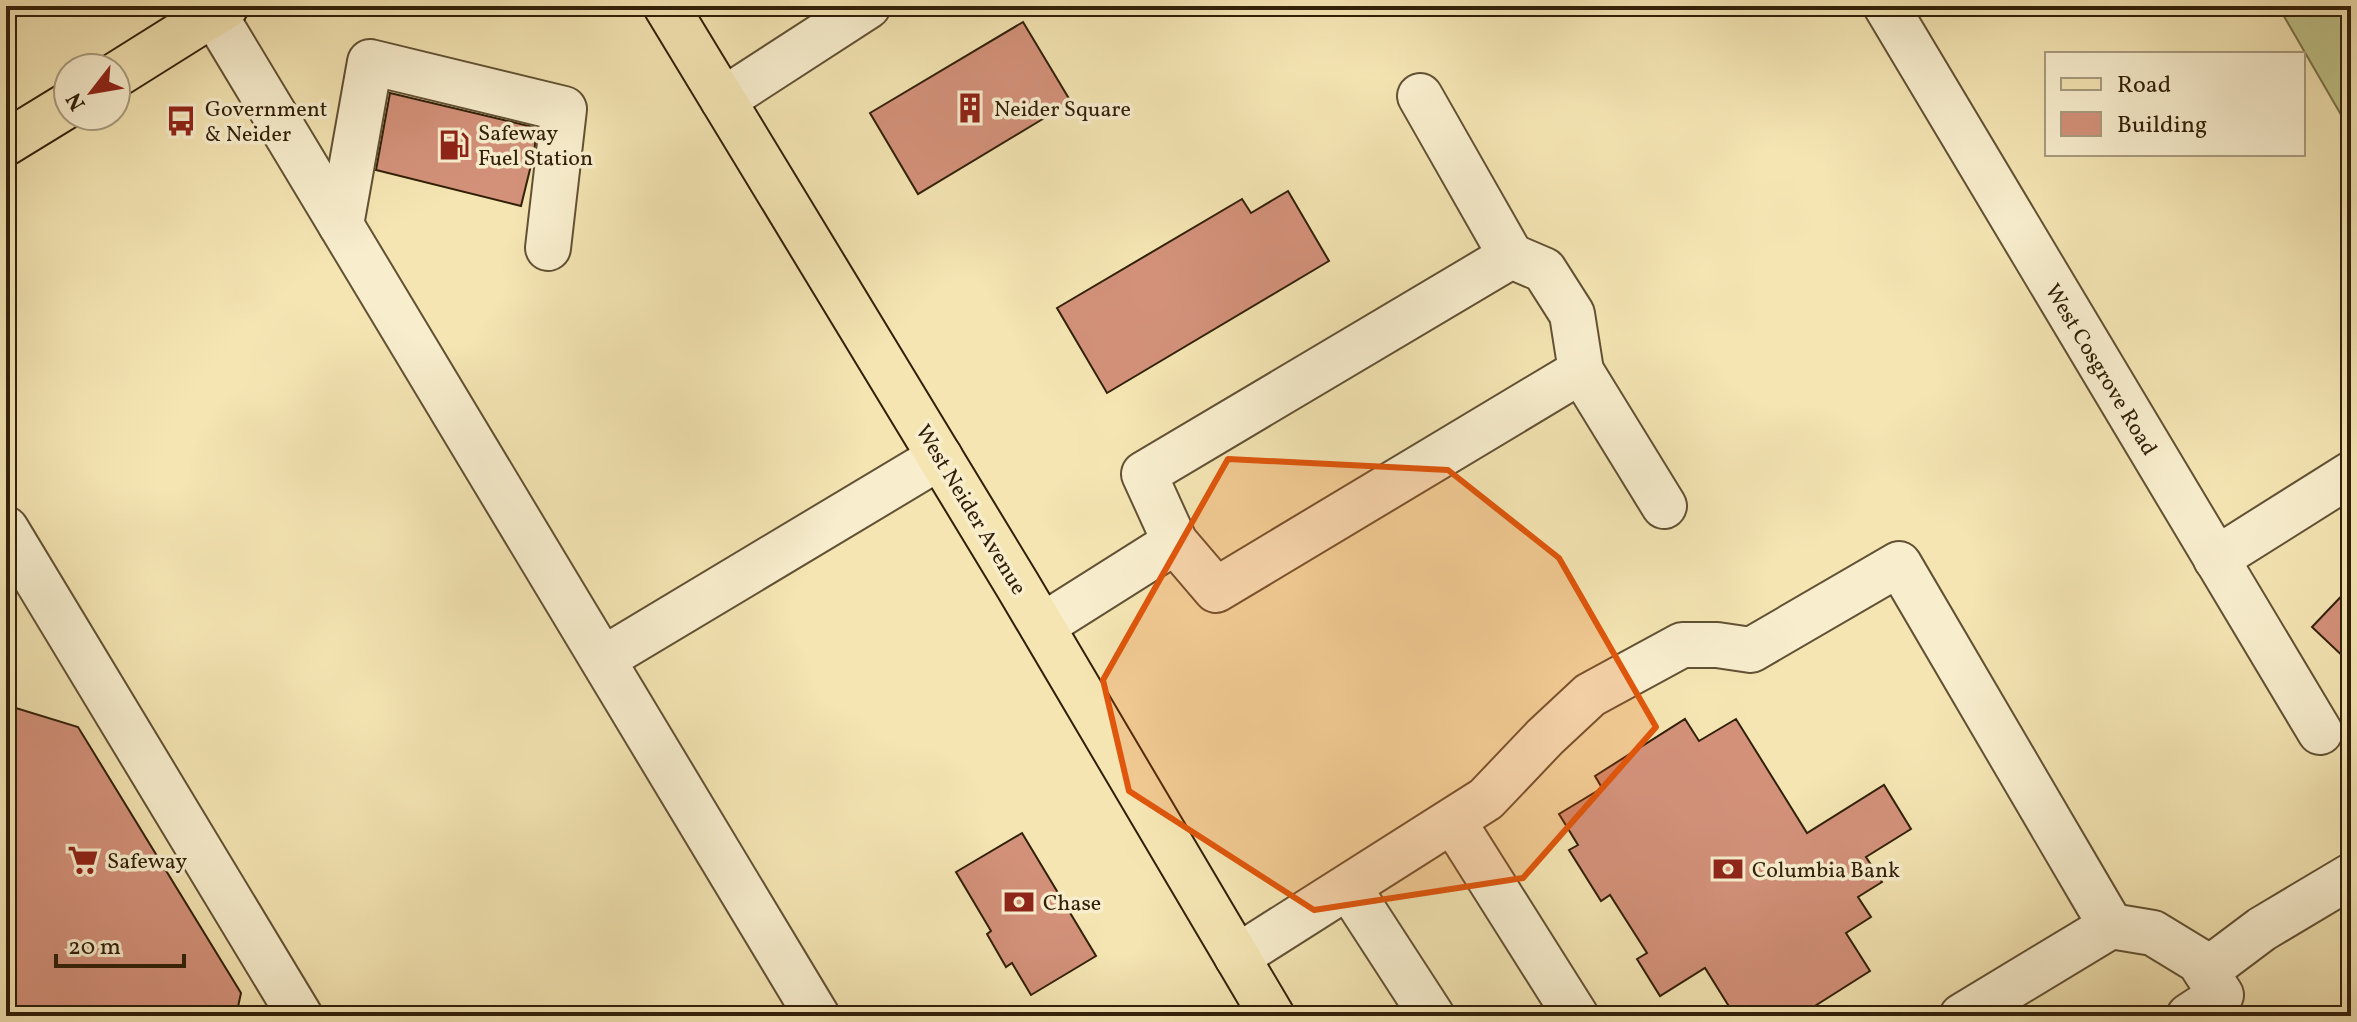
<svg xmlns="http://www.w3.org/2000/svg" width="2357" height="1022" font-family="Vollkorn,serif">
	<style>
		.green { fill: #c0c389; stroke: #787249; stroke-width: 2 }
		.building { fill: #d3917a; stroke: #312009; stroke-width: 2 }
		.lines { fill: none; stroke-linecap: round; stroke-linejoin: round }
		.minor-casing { stroke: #625134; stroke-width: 48 }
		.major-casing { stroke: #312009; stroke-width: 48 }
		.minor { stroke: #f8eece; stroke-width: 44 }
		.major { stroke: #f4e5b3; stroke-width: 44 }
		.marked { fill: #df560c; fill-opacity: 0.2; stroke: #df560c; stroke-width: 6; stroke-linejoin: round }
		.labels { text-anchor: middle; stroke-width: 7; stroke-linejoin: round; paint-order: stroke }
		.poi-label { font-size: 22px; fill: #312009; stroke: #f8eece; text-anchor: start }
		.street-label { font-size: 22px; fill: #312009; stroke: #f8eece }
	</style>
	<rect width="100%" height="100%" fill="#f4e5b3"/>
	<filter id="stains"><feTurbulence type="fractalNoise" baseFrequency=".0025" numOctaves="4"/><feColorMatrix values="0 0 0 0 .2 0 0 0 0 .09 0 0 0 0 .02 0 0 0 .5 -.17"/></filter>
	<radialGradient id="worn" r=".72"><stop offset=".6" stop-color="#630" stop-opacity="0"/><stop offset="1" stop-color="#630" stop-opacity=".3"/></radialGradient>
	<!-- green -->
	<polygon class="green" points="2278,6 2351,6 2351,132"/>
	<!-- building -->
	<g class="building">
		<polygon points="1023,22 1071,102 918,194 870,113"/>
		<polygon points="390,93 537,128 534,153 521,206 376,170"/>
		<polygon points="1288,191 1329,261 1107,393 1057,308 1242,199 1251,213"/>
		<polygon points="2351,586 2351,664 2312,627"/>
		<polygon points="6,705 78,727 241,993 236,1016 6,1016"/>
		<polygon points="1685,719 1699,741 1736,719 1807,833 1884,785 1911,829 1866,857 1882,882 1858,897 1871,917 1846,933 1870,971 1799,1016 1735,1016 1705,968 1660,996 1637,959 1647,953 1610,895 1601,901 1569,850 1578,845 1559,814 1602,788 1595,776"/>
		<polygon points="1022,833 1096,956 1031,995 1012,963 1006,967 987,934 991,931 956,872"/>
	</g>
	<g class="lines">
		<!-- minor casing -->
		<g class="minor-casing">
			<g id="minor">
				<polyline points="1886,6 2320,732"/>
				<polyline points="214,14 817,1016"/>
				<polyline points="1420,96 1511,256"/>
				<polyline points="723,100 868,6"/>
				<polyline points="341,225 370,62 564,109 548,248"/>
				<polyline points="1581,371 1664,506"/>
				<polyline points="6,529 300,1016"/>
				<polyline points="2216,559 2351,474"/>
				<polyline points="1042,626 1175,542 1216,590 1581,371 1572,314 1544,270 1511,256 1144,474 1175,542"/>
				<polyline points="603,659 940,457"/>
				<polyline points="1453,821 1576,1016"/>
				<polyline points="1349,888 1432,1016"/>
				<polyline points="2111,926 2153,933 2199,961 2221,995 2189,1016"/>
				<polyline points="1237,957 1486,799 1545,737 1590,695 1682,645 1717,645 1751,650 1899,564 2111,926 1962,1016"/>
				<polyline points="2206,971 2262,929 2351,876"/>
			</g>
		</g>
		<!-- major casing -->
		<g class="major-casing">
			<g id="major">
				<polyline points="666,6 1018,586 1272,1016"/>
				<polyline points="116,75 226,6"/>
				<polyline points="6,143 68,105"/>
			</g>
		</g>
		<!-- minor -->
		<use href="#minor" class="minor"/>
		<!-- major -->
		<use href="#major" class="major"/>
	</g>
	<!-- marked area -->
	<path class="marked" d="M1228,459L1448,470L1559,558L1656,727L1523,878L1314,910L1129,791L1103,680Z"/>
	<!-- icons -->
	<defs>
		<g id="building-bare" transform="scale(2.4)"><path d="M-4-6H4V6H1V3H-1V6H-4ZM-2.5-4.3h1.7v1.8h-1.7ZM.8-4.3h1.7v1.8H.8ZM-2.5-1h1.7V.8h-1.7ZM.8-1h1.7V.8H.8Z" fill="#8f2418" stroke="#f8eece" stroke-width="2.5" paint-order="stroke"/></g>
		<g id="bus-bare" transform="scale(2.4)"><path d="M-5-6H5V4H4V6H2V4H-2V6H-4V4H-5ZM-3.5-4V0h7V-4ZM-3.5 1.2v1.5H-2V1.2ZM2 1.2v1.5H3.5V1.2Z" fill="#8f2418" stroke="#f8eece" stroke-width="2.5" paint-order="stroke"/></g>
		<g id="fuel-bare" transform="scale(2.4)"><path d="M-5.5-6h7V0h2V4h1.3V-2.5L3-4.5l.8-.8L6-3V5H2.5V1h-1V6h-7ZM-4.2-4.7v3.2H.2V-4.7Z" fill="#8f2418" stroke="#f8eece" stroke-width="2.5" paint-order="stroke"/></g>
		<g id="supermarket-bare" transform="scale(2.4)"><path d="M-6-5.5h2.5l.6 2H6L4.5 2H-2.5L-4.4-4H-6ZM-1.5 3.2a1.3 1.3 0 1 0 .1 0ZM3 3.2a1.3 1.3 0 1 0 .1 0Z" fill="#8f2418" stroke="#f8eece" stroke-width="2.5" paint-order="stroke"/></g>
		<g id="bank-bare" transform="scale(2.4)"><path d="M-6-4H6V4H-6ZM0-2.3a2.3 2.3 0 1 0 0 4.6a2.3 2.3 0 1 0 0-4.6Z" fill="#8f2418" stroke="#f8eece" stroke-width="2.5" paint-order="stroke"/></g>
	</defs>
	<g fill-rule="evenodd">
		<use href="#building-bare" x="970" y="108"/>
		<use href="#bus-bare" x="181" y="121"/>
		<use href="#fuel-bare" x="454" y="145"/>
		<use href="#supermarket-bare" x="83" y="860"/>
		<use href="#bank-bare" x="1728" y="869"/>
		<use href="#bank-bare" x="1019" y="902"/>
	</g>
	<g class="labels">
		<!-- poi labels -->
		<g class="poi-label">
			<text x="205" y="116">Government<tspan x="205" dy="25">&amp; Neider</tspan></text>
			<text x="994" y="116">Neider Square</text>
			<text x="478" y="140">Safeway<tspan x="478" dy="25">Fuel Station</tspan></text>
			<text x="107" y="868">Safeway</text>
			<text x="1752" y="877">Columbia Bank</text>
			<text x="1043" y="910">Chase</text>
		</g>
		<!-- street labels -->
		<g class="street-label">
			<text transform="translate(2102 369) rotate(59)" y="8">West Cosgrove Road</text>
			<text transform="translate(972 509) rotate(59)" y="8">West Neider Avenue</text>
		</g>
	</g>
	<!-- margin -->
	<rect width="2357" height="1022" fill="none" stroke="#f4e5b3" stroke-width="32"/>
	<rect x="8" y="8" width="2341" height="1006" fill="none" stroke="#312009" stroke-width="4"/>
	<rect x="16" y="16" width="2325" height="990" fill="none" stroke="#312009" stroke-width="2"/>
	<!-- legend -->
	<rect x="2045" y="52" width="260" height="104" fill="#f8eece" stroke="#a89c7f" stroke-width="2"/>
	<rect x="2061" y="78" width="40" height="12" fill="#f4e5b3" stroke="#a89c7f" stroke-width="2"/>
	<text x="2117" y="92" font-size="24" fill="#312009">Road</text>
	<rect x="2061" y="112" width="40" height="24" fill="#d3917a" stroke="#a89c7f" stroke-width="2"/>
	<text x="2117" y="132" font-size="24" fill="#312009">Building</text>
	<!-- north arrow -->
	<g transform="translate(92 92) rotate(239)"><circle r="38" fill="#f8eece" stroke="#a89c7f" stroke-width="2"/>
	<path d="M0-6L14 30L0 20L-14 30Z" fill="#8f2418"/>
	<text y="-12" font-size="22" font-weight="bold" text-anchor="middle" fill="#312009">N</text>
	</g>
	<!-- scale -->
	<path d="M56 954v12h128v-12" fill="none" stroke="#312009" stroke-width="4"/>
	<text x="68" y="954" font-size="24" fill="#312009" stroke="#f8eece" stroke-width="6" paint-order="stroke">20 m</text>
	<rect width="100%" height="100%" filter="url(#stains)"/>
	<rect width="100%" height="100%" fill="url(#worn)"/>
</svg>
